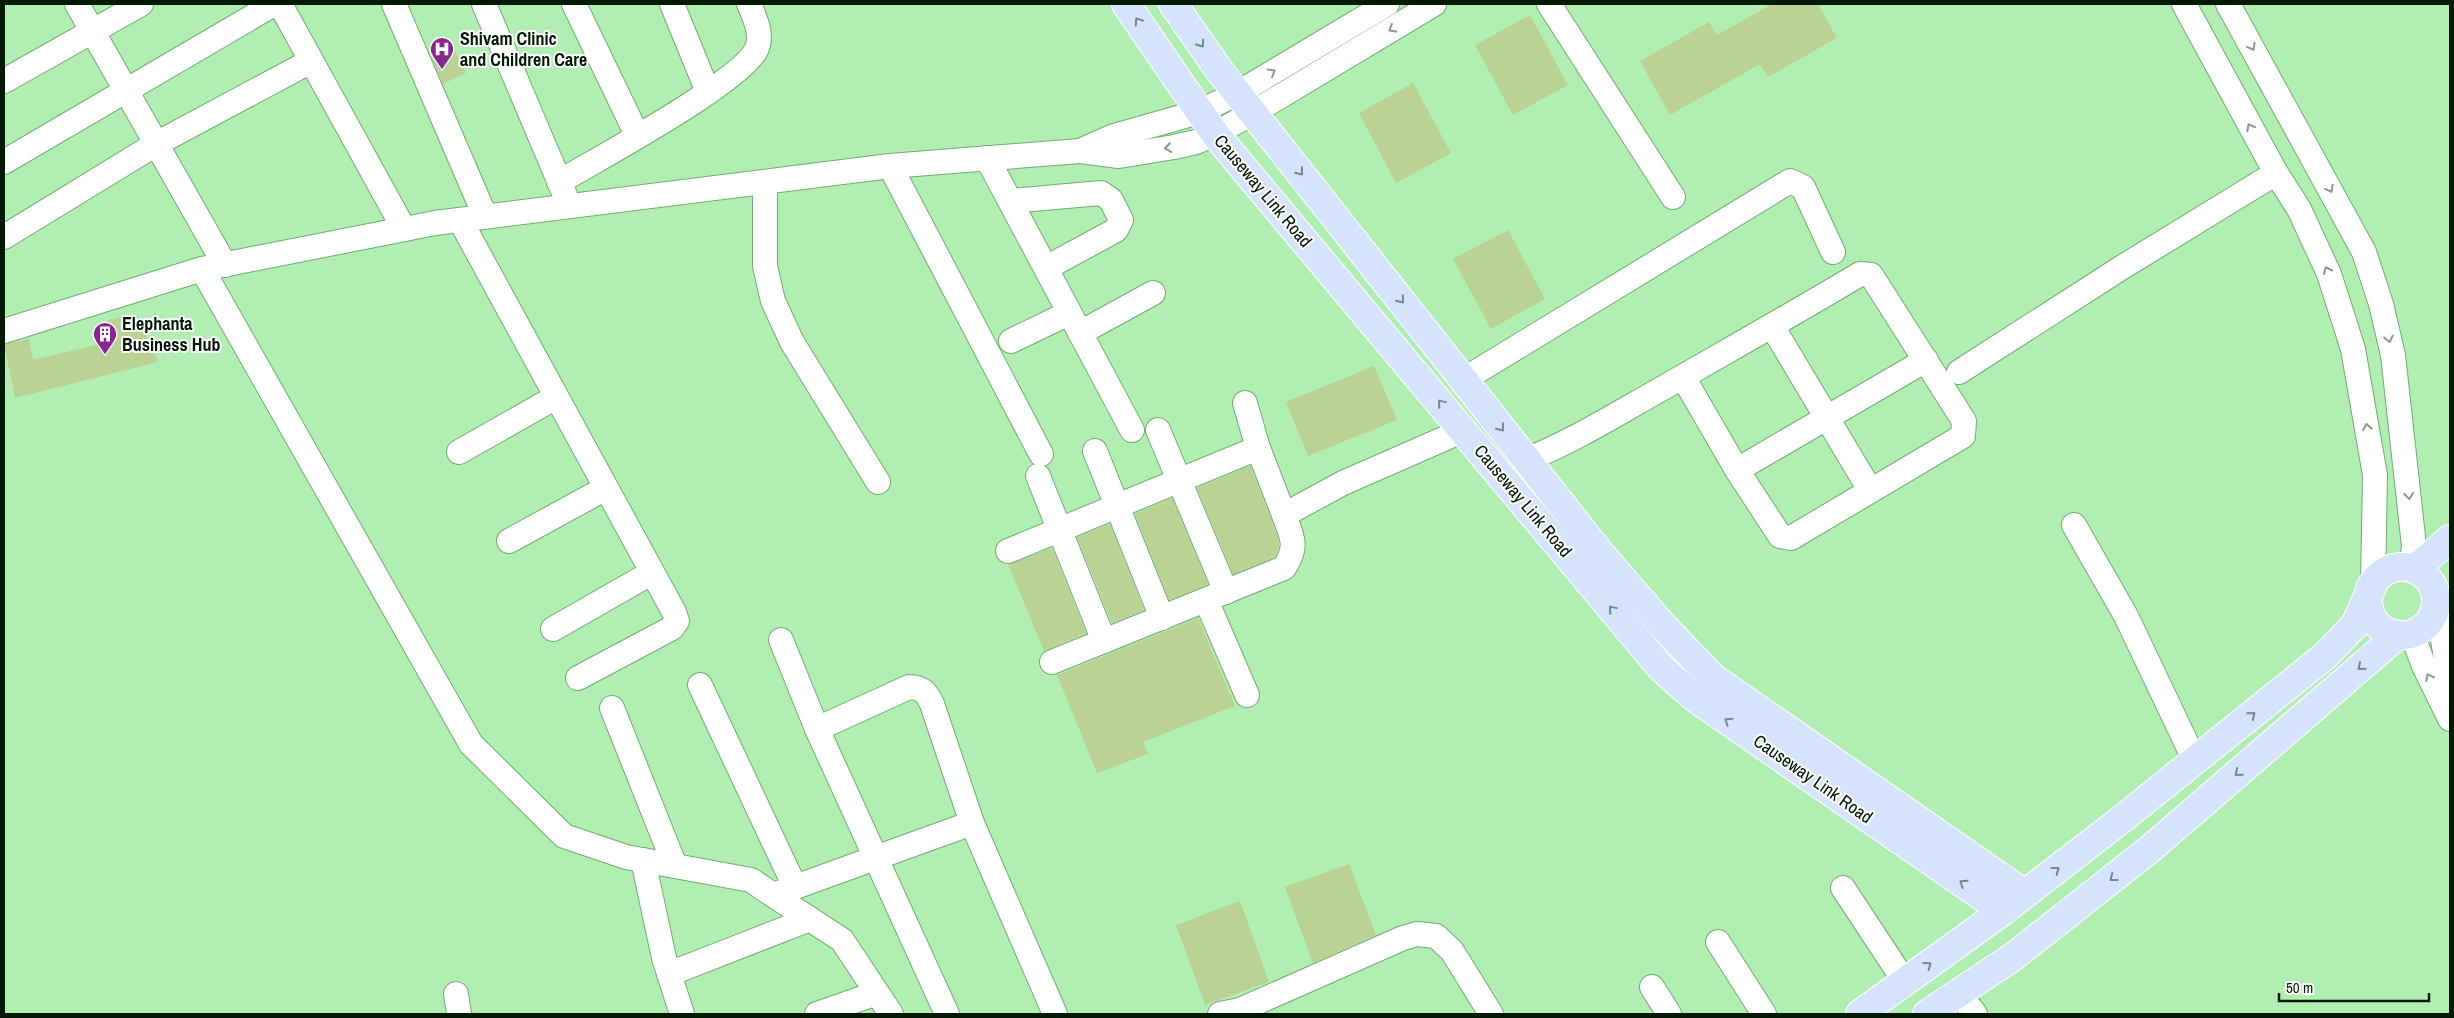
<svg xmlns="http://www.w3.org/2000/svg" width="2454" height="1018" font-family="'Archivo Narrow',sans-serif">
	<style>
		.building { fill: #bad294 }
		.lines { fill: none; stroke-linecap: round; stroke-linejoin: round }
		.minor-casing { stroke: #70ae72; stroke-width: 26 }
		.major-casing { stroke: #fff; stroke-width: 30 }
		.minor { stroke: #fff; stroke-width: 24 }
		.major { stroke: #d6e3fd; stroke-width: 28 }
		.oneway { stroke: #77888d }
		.oneway2 { stroke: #8d988e }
		.labels { text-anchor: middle; stroke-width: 4; stroke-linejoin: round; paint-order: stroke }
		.poi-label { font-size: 18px; font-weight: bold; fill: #021904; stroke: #fdfdfd; text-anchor: start }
		.street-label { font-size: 18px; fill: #021904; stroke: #fdfdfd }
	</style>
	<rect width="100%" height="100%" fill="#b0efb1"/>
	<!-- building -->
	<g class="building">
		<polygon points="1772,4 1818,4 1837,38 1768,77 1760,64 1670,115 1640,61 1709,22 1717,35"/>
		<polygon points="1530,15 1568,85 1513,115 1475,45"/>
		<polygon points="454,48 466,73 443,84 432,58"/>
		<polygon points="1413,83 1451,153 1396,183 1359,113"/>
		<polygon points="1508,230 1545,299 1491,329 1453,259"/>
		<polygon points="137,314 158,362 15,398 4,344 29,339 33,360 117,340 108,320"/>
		<polygon points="1374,366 1397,420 1308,456 1286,402"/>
		<polygon points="1250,466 1277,534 1279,546 1275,557 1233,574 1197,488"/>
		<polygon points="1172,498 1208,584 1169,600 1135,514"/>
		<polygon points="1110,524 1144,610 1112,623 1077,537"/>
		<polygon points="1052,548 1086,633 1044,651 1008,564"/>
		<polygon points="1198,618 1235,706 1143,742 1148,754 1097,773 1057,675"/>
		<polygon points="1349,864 1376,935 1313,963 1285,887"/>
		<polygon points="1240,901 1269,982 1205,1005 1176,925"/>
	</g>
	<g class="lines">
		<!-- minor casing -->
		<g class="minor-casing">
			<g id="minor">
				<polyline points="77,4 225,265"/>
				<polyline points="280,4 404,229"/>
				<polyline points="394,4 485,216"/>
				<polyline points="484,4 565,195"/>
				<polyline points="574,4 637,135"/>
				<polyline points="672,4 708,92"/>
				<polyline points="1549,4 1673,197"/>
				<polyline points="2184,4 2276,173 2299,209 2329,274 2353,349 2375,475 2373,585"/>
				<polyline points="2228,4 2364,252 2381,304 2393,355 2414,546 2411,568"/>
				<polyline points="4,81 141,4"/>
				<polyline points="1080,151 1114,136 1199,112 1238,93 1387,4"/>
				<polyline points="987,158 1132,430"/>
				<polyline points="4,162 274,4"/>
				<polyline points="890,166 1041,454"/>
				<path d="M559,182C596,160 745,80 757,48C763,34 754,16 749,4"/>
				<polyline points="765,182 765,266 773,301 792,342 878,482"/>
				<polyline points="1010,201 1101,193 1111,200 1121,220 1116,230 1046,268"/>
				<polyline points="460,220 674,612 677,621 672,628 578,678"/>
				<polyline points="4,237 156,144 311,61"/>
				<polyline points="202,269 471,744 564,836 626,857 751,880 773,895 842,940 891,1014"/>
				<polyline points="1772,326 1870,490"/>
				<polyline points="4,331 202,269 435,223 890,166 1080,151 1119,156 1174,147 1196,142 1215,134 1254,112 1434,4"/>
				<polyline points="1080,333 1153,293"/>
				<polyline points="1011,341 1069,313"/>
				<polyline points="1959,372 2121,268 2276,173"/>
				<polyline points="1463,380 1790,181 1803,187 1833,252"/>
				<polyline points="1245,403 1258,448 1284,515"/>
				<polyline points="1158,430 1226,592"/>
				<polyline points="1095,451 1162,618"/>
				<polyline points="459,452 556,397"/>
				<path d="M1526,460C1574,441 1618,413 1663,388C1729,350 1795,313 1860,274L1871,275L1964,421L1963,436L1791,538L1780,536L1737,470L1683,377"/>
				<polyline points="1737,470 1926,360"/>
				<polyline points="1038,476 1104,641"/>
				<polyline points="2074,525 2126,616 2195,761"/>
				<polyline points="509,541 606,488"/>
				<polyline points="1008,551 1258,448"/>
				<polyline points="1206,600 1247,695"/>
				<polyline points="2437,602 2450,683"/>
				<polyline points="553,629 651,573"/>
				<polyline points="2412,634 2424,666 2450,719"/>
				<polyline points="781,640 817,729 947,1014"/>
				<path d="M1052,662L1284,568C1298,547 1293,538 1284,515L1343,483L1464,430"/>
				<polyline points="700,685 795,887"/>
				<polyline points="612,708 675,866"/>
				<path d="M817,729L909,687C922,687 927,693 932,704L972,823"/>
				<polyline points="643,860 664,958 682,1014"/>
				<polyline points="1843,888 1905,982"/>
				<polyline points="773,895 972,823 1055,1014"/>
				<polyline points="1718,942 1764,1014"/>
				<polyline points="669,974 810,919"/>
				<polyline points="1652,987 1669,1014"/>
				<polyline points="1959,993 1975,1014"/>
				<polyline points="456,994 459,1014"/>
				<polyline points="817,1014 877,993"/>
				<polyline points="1220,1014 1240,1010 1403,938 1417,934 1436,936 1452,951 1491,1014"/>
			</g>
		</g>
		<!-- major casing -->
		<g class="major-casing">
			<g id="major">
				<polyline points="1126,4 1215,134 1661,668 1695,698 2003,911"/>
				<polyline points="1173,4 1219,70 1600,553 1665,628 1712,677 2025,894"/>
				<circle cx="2402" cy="601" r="34"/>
				<polyline points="2415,569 2450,539"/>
				<polyline points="1860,1014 2003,911 2122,819 2325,656 2355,625 2373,585"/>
				<polyline points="1927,1014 2013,957 2150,849 2398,635"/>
			</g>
		</g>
		<!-- minor -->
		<use href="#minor" class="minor"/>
		<!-- major -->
		<use href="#major" class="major"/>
	</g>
	<!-- one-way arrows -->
	<defs><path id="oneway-chevron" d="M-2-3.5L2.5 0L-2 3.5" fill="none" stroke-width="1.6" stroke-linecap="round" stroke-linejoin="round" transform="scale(1.25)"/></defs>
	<g class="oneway">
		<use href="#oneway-chevron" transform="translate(1138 21) rotate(-124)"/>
		<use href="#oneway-chevron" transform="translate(1201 44) rotate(55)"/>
		<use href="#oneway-chevron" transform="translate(1300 172) rotate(52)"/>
		<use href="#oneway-chevron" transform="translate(1401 300) rotate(52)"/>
		<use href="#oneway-chevron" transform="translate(1441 403) rotate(-130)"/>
		<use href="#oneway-chevron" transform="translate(1501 428) rotate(52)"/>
		<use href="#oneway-chevron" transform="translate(1612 609) rotate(-130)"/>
		<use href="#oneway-chevron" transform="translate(2361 667) rotate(139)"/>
		<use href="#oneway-chevron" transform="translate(2252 715) rotate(-39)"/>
		<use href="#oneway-chevron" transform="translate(1728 721) rotate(-145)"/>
		<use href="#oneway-chevron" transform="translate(2238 773) rotate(139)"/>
		<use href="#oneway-chevron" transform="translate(2056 870) rotate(-37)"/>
		<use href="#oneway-chevron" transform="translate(2113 878) rotate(142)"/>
		<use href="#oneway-chevron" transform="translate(1963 883) rotate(-145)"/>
		<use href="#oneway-chevron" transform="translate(1928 965) rotate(-36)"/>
	</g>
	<g class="oneway2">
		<use href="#oneway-chevron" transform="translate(1392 29) rotate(149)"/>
		<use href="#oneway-chevron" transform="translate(2252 47) rotate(61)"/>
		<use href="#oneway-chevron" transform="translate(1272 72) rotate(-31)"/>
		<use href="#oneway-chevron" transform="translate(2250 127) rotate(-118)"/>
		<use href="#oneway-chevron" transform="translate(1168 148) rotate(171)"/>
		<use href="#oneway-chevron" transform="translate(2330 189) rotate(61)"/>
		<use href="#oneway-chevron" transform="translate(2327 270) rotate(-114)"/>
		<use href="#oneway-chevron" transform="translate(2389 339) rotate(77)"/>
		<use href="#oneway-chevron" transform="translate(2367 427) rotate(-100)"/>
		<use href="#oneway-chevron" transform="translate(2409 496) rotate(84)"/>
		<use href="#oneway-chevron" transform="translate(2429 677) rotate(-116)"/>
	</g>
	<!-- icons -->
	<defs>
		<g id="hospital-pin" transform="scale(1.25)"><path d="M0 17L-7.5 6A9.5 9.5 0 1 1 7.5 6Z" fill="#892790" stroke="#fdfdfd"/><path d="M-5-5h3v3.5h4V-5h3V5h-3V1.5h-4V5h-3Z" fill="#fff"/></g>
		<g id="building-pin" transform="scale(1.25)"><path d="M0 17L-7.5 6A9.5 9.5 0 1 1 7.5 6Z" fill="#892790" stroke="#fdfdfd"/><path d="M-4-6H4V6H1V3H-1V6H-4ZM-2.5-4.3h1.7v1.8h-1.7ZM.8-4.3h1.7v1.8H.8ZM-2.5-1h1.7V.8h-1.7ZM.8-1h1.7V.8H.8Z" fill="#fff"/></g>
	</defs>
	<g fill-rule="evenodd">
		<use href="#hospital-pin" x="442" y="49"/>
		<use href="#building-pin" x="105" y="334"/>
	</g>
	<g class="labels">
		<!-- poi labels -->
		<g class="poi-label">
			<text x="460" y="45">Shivam Clinic<tspan x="460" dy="21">and Children Care</tspan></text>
			<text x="122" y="330">Elephanta<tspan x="122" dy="21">Business Hub</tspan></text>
		</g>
		<!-- street labels -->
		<g class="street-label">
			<text transform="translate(1263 191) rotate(50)" y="6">Causeway Link Road</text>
			<text transform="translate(1523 501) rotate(50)" y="6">Causeway Link Road</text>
			<text transform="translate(1813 779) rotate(35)" y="6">Causeway Link Road</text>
		</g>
	</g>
	<!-- border -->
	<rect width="2454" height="1018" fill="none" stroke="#021904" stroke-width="10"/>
	<!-- scale -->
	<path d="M2279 993v8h150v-8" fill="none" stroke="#021904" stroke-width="2.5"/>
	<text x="2286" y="993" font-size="15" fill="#021904" stroke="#fdfdfd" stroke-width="4" paint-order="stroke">50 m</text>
</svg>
